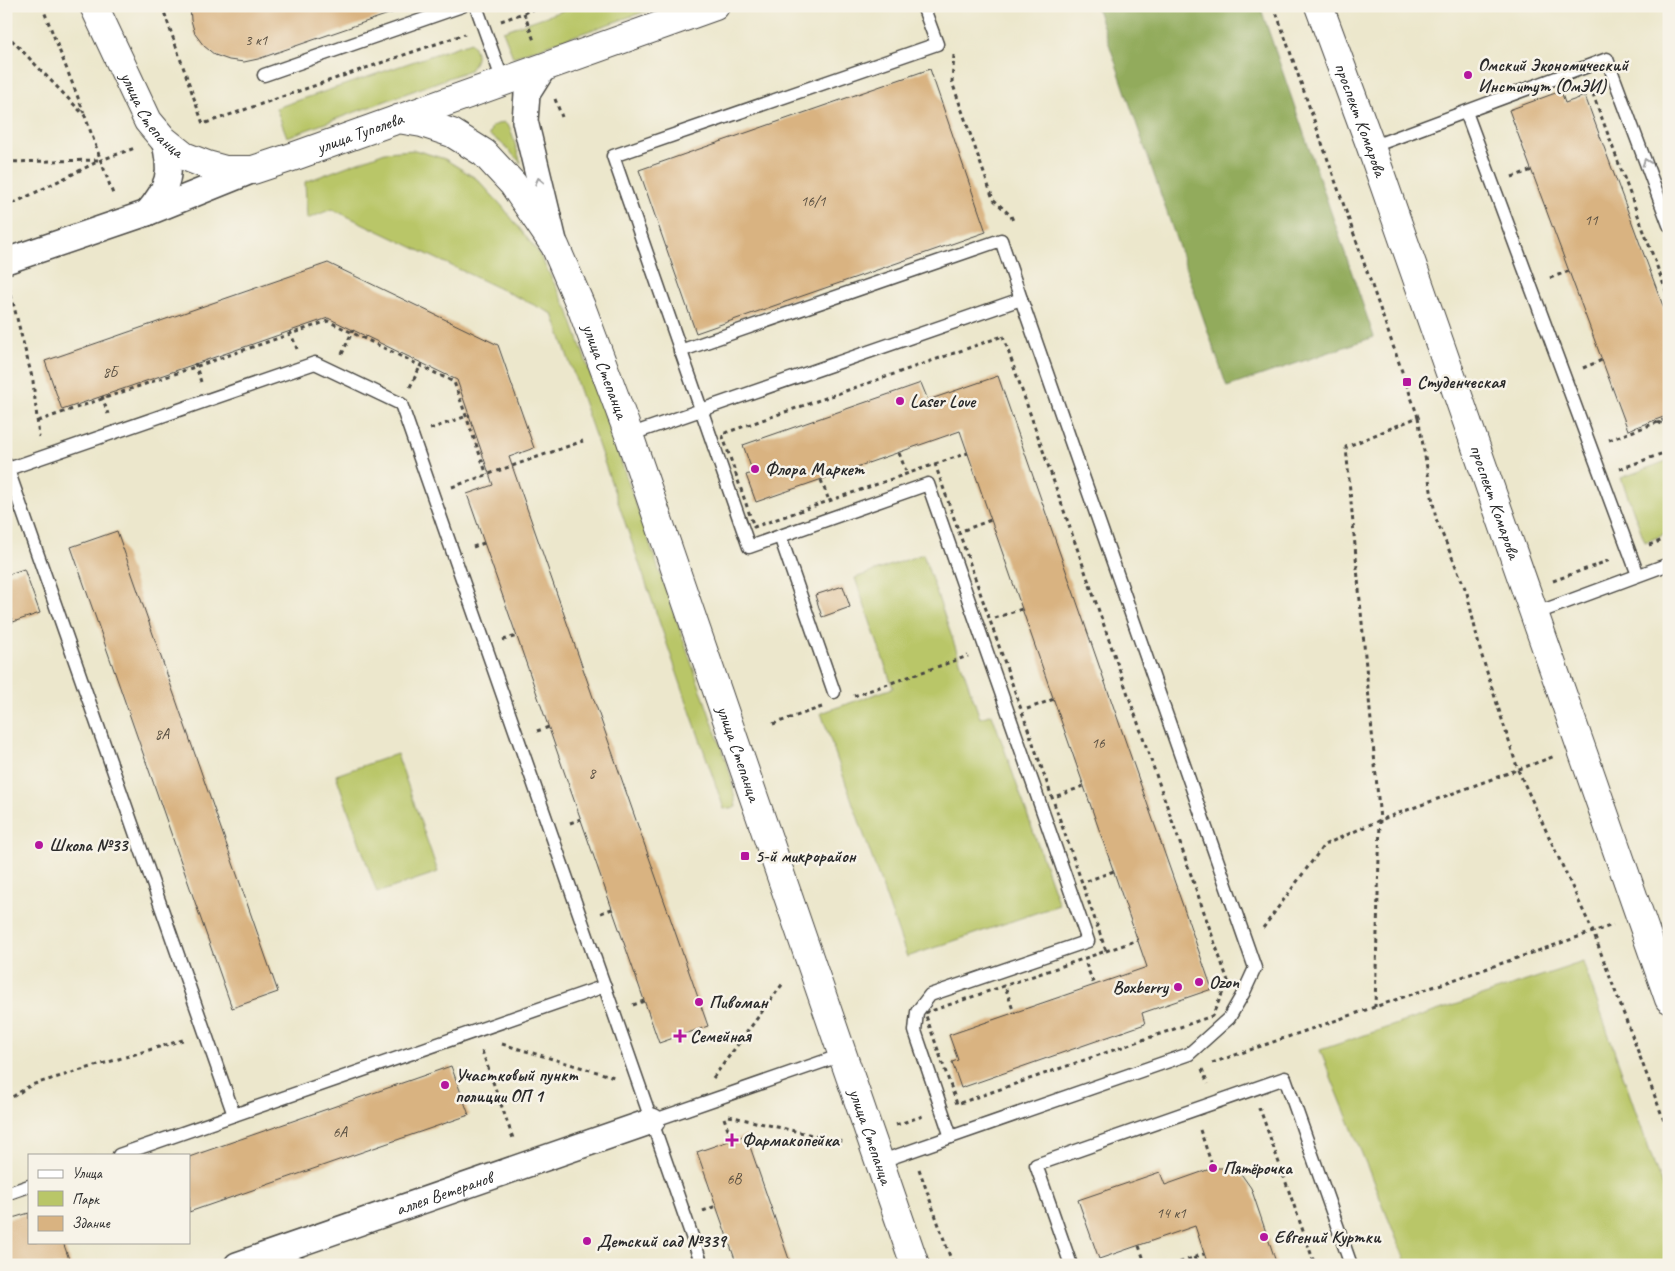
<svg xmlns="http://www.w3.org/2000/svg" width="1675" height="1271" font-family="Caveat,sans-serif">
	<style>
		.green { fill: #b9c668; stroke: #72784a }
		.forest { fill: #92ab5c; stroke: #5e6b44 }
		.building { fill: #d9b381 }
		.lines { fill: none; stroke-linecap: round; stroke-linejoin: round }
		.lane-casing { stroke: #484743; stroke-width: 15 }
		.street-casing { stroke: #484743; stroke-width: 28 }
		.secondary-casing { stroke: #484743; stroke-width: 30 }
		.path { stroke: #484743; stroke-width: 3; stroke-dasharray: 4 4; stroke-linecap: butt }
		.lane { stroke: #fff; stroke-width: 12 }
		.street { stroke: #fff; stroke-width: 25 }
		.secondary { stroke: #fff; stroke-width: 28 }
		.oneway { stroke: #a0a0a0 }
		.poi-dot { fill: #b5179e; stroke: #f7f3e8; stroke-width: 2 }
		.labels { text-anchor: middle; stroke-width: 5; stroke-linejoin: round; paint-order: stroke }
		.number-label { font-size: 15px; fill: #564d40 }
		.poi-label { font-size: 18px; font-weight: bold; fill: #2b2b2b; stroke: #f7f3e8; text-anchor: start }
		.street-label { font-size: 18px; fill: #2b2b2b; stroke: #f7f3e8 }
	</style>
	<rect width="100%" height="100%" fill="#f7f3e8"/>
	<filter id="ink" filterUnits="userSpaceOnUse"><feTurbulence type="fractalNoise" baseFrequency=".02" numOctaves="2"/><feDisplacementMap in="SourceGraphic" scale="10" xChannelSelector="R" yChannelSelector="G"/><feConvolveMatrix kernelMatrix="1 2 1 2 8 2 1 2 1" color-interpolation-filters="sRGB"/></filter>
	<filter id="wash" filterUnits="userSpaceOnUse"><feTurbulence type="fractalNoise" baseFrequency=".0096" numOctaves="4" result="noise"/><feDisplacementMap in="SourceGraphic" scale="20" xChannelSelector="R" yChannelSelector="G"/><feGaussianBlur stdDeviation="1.12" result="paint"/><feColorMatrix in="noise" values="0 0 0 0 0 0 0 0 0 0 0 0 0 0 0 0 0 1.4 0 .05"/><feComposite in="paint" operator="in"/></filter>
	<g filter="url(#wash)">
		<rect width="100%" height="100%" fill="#ece7cc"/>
		<!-- green -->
		<g class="green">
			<polygon points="576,6 661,6 513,57 503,31"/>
			<path d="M471,42C478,53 478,59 470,70L287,137L276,108Z"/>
			<polygon points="504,122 510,128 521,163 500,142 489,135 492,126"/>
			<polygon points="415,150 445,159 477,179 502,206 538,252 568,310 731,776 736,807 724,809 553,314 332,209 307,219 305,182 385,152"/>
			<polygon points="1669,460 1669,533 1645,542 1621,478"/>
			<polygon points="923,554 980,718 992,714 1059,905 907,957 821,713 893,688 855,578"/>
			<polygon points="397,754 438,872 377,893 336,775"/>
			<polygon points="1583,962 1669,1206 1669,1265 1407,1265 1320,1050"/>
		</g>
		<!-- forest -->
		<polygon class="forest" points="1096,6 1260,6 1374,337 1227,387"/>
		<g id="blocks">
			<!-- building -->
			<g class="building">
				<polygon points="190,6 399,6 400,10 258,59 244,62 229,60 215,55 204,46 195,34 191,20"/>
				<polygon points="930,69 986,232 696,333 639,170"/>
				<polygon points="1561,91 1565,103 1585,96 1669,322 1669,415 1628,430 1509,110"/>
				<polygon points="328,263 498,345 534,448 509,457 708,1026 659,1043 467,494 493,485 457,380 328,318 62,410 45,361"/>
				<polygon points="998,376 1212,989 1142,1013 1145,1024 961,1088 952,1062 958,1060 949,1035 1147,967 960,431 756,502 746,475 753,473 743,445 921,383 928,400"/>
				<polygon points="117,531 278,992 232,1008 71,547"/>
				<polygon points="24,569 40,613 13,622 6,601 6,575"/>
				<polygon points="843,586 850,607 822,617 815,595"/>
				<polygon points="451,1066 469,1115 189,1212 189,1157"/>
				<polygon points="746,1135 791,1265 737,1265 697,1152"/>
				<polygon points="1213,1168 1237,1168 1251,1188 1277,1265 1208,1265 1195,1226 1099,1259 1078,1200 1160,1172 1165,1185"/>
				<polygon points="29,1213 29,1242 63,1242 71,1265 6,1265 6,1220"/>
			</g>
		</g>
	</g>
	<g filter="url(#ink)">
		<use href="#blocks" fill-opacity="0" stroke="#484743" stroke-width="1"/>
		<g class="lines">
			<!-- lane casing -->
			<g class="lane-casing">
				<g id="lane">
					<polyline points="476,6 503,81"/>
					<polyline points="923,6 937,44 613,156 749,547 928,484 1088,941 930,995 917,1012 915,1031 951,1137"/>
					<polyline points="264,75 462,6"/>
					<polyline points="1466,112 1638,575"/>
					<polyline points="1371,147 1607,59 1669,225"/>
					<polyline points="680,351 1001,240 1021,299"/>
					<polyline points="629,435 1021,299 1255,968 1244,992 1229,1018 1189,1054 879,1162"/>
					<polyline points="6,464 234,1115"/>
					<polyline points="8,469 315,363 401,404 702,1265"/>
					<polyline points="780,536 834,692"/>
					<polyline points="1534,614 1669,564"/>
					<polyline points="652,1121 842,1055"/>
					<polyline points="119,1155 605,986"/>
					<polyline points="6,1194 29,1186"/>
					<polyline points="1071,1265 1036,1165 1285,1078 1351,1265"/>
				</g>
			</g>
			<!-- street casing -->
			<g class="street-casing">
				<g id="street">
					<polyline points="544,67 527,94 525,121 554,241"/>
					<path d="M147,213C169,187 173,173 164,140"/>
					<polyline points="6,261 147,213 251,171"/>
					<path id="s1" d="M237,1265L652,1121"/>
				</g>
			</g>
			<!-- secondary casing -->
			<g class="secondary-casing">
				<g id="secondary">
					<path id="s2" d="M94,6L148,121L164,140L184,156L207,165L225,170H253L295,156L715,6"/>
					<path id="s3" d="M1319,6L1371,147L1669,999"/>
					<path id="s4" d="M398,119L422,123L452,133L484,153L513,184L555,246L582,309L629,435L915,1265"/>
				</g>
			</g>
			<!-- path -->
			<g class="path">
				<polyline points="42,6 84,113"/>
				<polyline points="162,6 203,124 465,34"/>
				<polyline points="1274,6 1418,417 1346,447 1380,820 1375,1007"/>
				<polyline points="524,13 534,41"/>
				<polyline points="501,21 543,6"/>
				<polyline points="6,34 85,116 114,197"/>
				<polyline points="954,55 952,82 993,199 1011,216 1014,223"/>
				<polyline points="1590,86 1669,299"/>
				<polyline points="555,99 562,117"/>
				<polyline points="6,162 98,160"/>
				<polyline points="1512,177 1532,170"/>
				<polyline points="6,207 101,160 135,148"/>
				<polyline points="1550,278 1569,271"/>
				<polyline points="9,287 33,381 39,437"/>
				<polyline points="290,331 297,349"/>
				<polygon points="1003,336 1228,981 1212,1016 957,1104 925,1013 1106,951 935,464 754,527 722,434"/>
				<polyline points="342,354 353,330"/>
				<polyline points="195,363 201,382"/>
				<polyline points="1583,368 1602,360"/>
				<polyline points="410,387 422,363"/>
				<polyline points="102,396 108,414"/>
				<polyline points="1418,417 1436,519 1467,593 1480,650 1518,770 1593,932 1669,1134"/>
				<polyline points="38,421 328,321 454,382 487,475"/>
				<polyline points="1658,422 1669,428"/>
				<polyline points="430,429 470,415"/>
				<polyline points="1609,440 1669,418"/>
				<polyline points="899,453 906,471"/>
				<polyline points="935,464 968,453"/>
				<polyline points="1620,469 1669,451"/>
				<polyline points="821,480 828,498"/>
				<polyline points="452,487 583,441"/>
				<polyline points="964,530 991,520"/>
				<polyline points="1649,545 1669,538"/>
				<polyline points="473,547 484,543"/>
				<polyline points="1553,581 1610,560"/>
				<polyline points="995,618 1022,609"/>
				<polyline points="503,640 517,636"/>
				<polyline points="854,696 968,656"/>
				<polyline points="1027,709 1054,699"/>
				<polyline points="773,724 822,707"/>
				<polyline points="537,731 549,727"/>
				<polyline points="1057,796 1084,786"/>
				<polyline points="570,823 581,819"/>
				<polyline points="1087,881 1114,871"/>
				<polyline points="601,913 612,909"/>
				<polyline points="1263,928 1324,845 1380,820 1555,756"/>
				<polyline points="1106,951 1138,940"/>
				<polyline points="1086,964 1094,985"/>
				<polyline points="1006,989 1014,1013"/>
				<polyline points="633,1005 644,1001"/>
				<polyline points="502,1044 614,1077"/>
				<polyline points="482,1051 514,1141"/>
				<polyline points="1212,1063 1613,925"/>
				<polyline points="1202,1069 1208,1084"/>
				<polyline points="713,1078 784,982"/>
				<polyline points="6,1101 31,1085 186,1039"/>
				<polyline points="1258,1110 1260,1109 1315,1265"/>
				<polyline points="729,1116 843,1142"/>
				<polyline points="724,1118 732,1140"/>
				<polyline points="896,1125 923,1116"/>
				<polyline points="1200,1130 1213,1168"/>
				<polyline points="919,1169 953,1265"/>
				<polyline points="703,1211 716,1206"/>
				<polyline points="1139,1246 1146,1265"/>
				<polyline points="1194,1257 1197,1265"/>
				<polyline points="1172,1265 1204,1254"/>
			</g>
			<!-- lane -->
			<use href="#lane" class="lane"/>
			<!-- street -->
			<use href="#street" class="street"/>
			<!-- secondary -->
			<use href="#secondary" class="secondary"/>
		</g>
		<!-- one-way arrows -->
		<defs><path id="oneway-chevron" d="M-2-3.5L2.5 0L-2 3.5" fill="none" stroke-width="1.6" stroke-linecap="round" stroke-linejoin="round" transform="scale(1.25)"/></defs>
		<g class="oneway">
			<use href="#oneway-chevron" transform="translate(1646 162) rotate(-110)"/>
			<use href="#oneway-chevron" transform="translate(539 181) rotate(-104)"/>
		</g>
	</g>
	<!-- markers -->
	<g class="poi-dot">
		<circle cx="1468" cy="75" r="5"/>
		<rect x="1402" y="377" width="10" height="10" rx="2.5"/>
		<circle cx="900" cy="401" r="5"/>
		<circle cx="755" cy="469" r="5"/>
		<circle cx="39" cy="845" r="5"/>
		<rect x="740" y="851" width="10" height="10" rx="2.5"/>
		<circle cx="1199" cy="982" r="5"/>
		<circle cx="1178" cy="987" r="5"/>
		<circle cx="699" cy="1002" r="5"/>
		<path d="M677.5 1028.5h5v5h5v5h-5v5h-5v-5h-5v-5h5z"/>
		<circle cx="445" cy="1085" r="5"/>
		<path d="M729.5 1132.5h5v5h5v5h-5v5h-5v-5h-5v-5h5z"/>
		<circle cx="1213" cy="1168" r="5"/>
		<circle cx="1264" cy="1237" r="5"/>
		<circle cx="587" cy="1241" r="5"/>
	</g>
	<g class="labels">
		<!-- number labels -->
		<g class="number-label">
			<text x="256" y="45">3 к1</text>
			<text x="813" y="206">16/1</text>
			<text x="1591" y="225">11</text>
			<text x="110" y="377">8Б</text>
			<text x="162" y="739">8А</text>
			<text x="1098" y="748">16</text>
			<text x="592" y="778">8</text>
			<text x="340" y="1137">6А</text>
			<text x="734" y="1184">6В</text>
			<text x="1171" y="1218">14 к1</text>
		</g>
		<!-- poi labels -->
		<g class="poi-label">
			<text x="1478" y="71">Омский Экономический<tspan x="1478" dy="21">Институт (ОмЭИ)</tspan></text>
			<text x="1417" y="388">Студенческая</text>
			<text x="910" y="407">Laser Love</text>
			<text x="765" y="475">Флора Маркет</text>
			<text x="49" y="851">Школа №33</text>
			<text x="755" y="862">5-й микрорайон</text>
			<text x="1209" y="988">Ozon</text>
			<text x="1168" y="993" text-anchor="end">Boxberry</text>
			<text x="709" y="1008">Пивоман</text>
			<text x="690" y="1042">Семейная</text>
			<text x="455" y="1081">Участковый пункт<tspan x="455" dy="21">полиции ОП 1</tspan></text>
			<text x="742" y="1146">Фармакопейка</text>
			<text x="1223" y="1174">Пятёрочка</text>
			<text x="1274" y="1243">Евгений Куртки</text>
			<text x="597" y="1247">Детский сад №339</text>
		</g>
		<!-- street labels -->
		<g class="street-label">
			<text dy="6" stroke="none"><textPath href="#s2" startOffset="124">улица Степанца</textPath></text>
			<text dy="6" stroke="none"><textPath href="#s3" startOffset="121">проспект Комарова</textPath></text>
			<text dy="6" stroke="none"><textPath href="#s2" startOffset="362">улица Туполева</textPath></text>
			<text dy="6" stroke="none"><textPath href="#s4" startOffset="346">улица Степанца</textPath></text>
			<text dy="6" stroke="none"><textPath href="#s3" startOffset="526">проспект Комарова</textPath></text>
			<text dy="6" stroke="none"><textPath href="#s4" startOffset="751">улица Степанца</textPath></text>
			<text dy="6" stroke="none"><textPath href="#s4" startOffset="1156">улица Степанца</textPath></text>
			<text dy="6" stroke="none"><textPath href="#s1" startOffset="219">аллея Ветеранов</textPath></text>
		</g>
	</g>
	<!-- margin -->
	<rect width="1675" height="1271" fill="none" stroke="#f7f3e8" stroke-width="25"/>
	<!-- legend -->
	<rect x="28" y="1154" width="162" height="90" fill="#f7f3e8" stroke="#a5a39c"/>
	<rect x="38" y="1170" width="25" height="8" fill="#ffffff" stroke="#a5a39c"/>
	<text x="72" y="1178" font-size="15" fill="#2b2b2b">Улица</text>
	<rect x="38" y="1191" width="25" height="15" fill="#b9c668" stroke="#a5a39c"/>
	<text x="72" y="1204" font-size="15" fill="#2b2b2b">Парк</text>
	<rect x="38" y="1216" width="25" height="15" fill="#d9b381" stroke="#a5a39c"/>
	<text x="72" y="1228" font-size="15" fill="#2b2b2b">Здание</text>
</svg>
